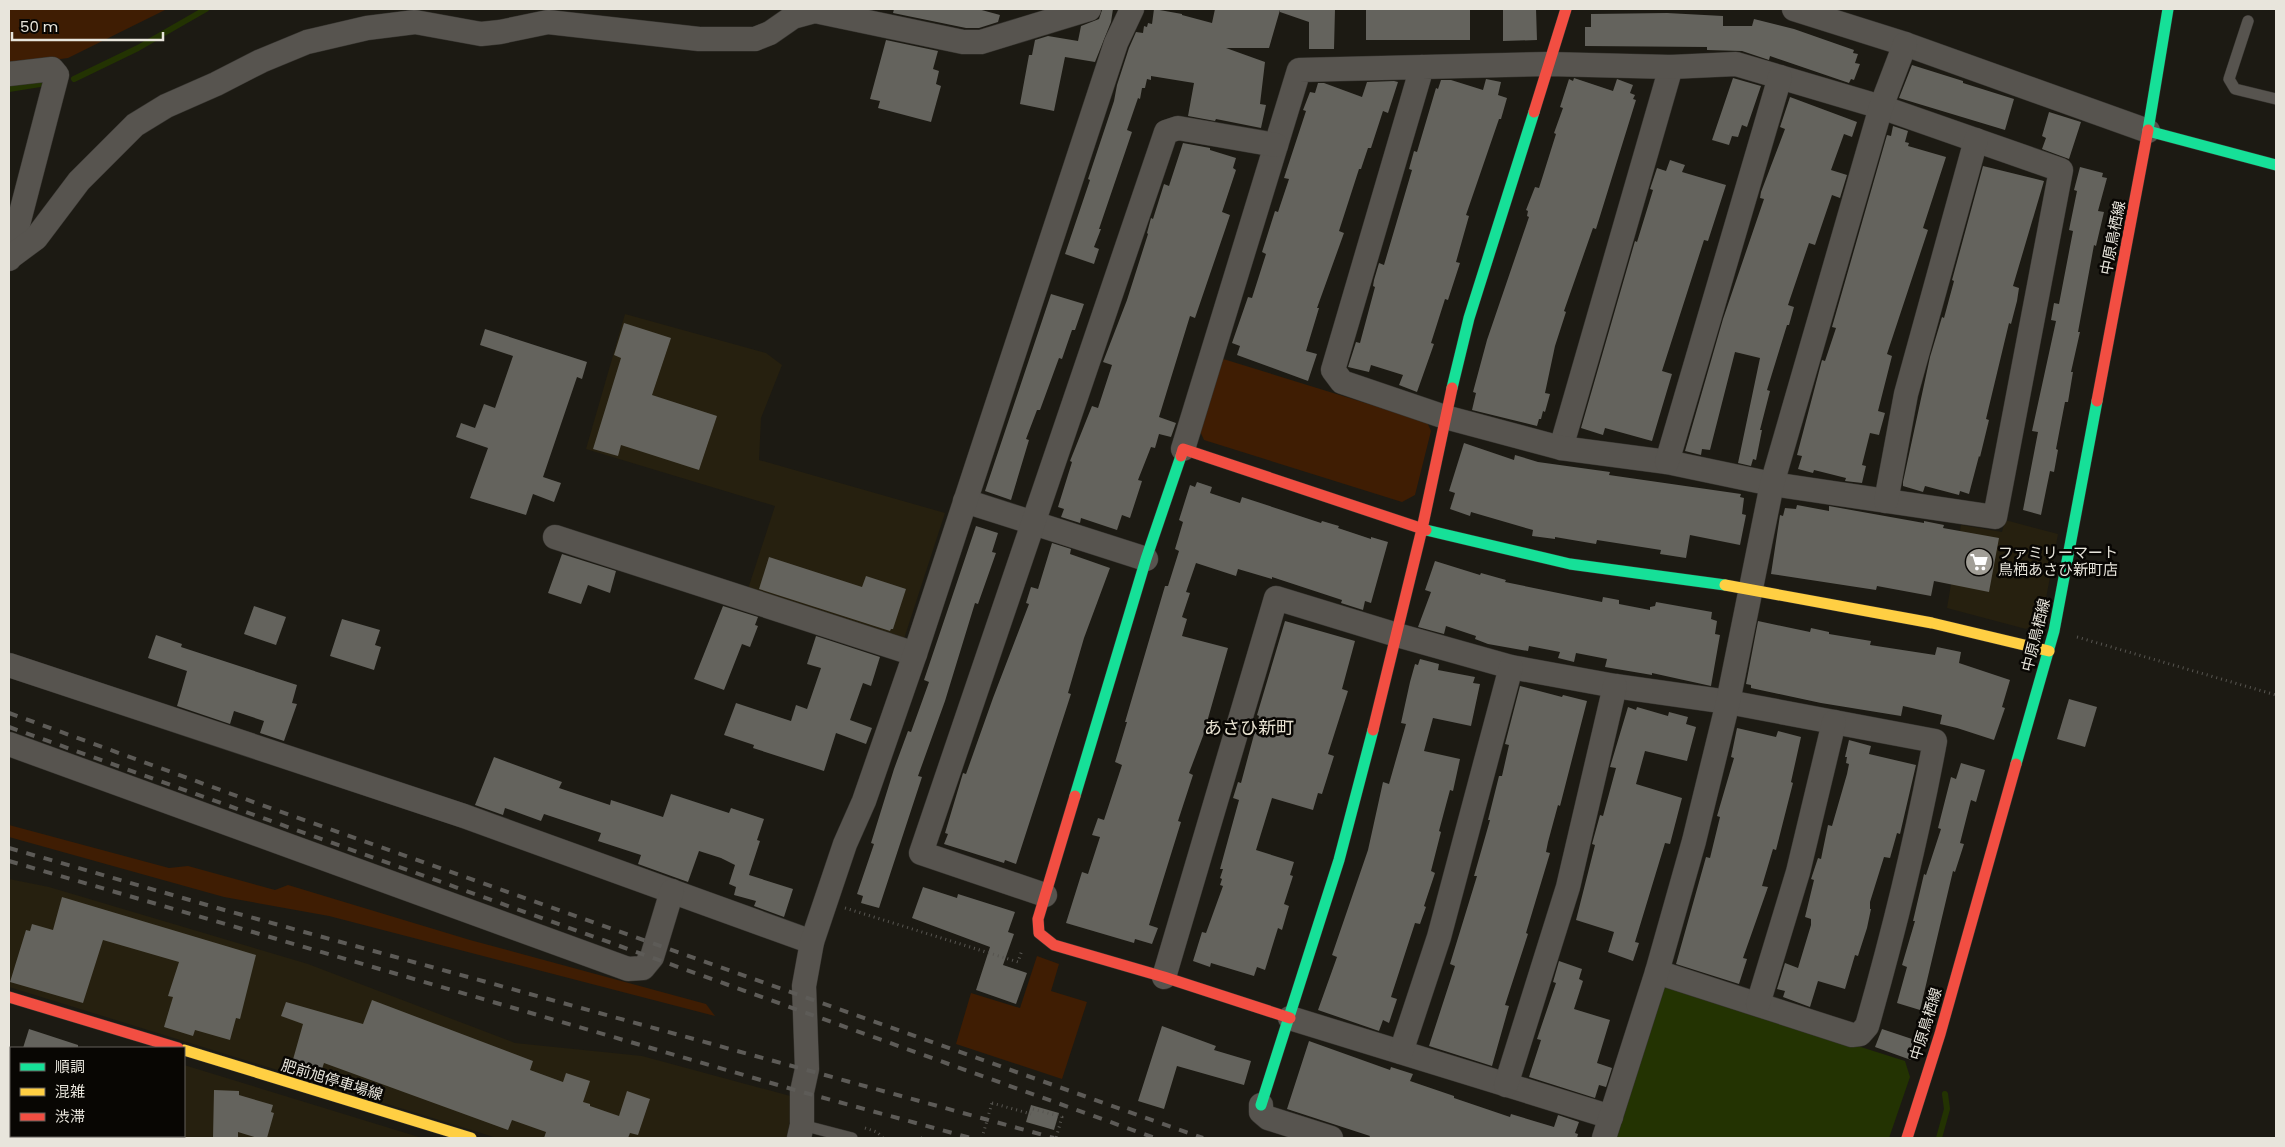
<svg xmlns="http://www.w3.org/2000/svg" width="2285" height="1147" font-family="Poppins,'Noto Sans JP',sans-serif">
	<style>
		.built { fill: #26200f }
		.green { fill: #3f1d03 }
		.water { fill: #233302 }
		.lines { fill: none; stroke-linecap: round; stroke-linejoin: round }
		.stream { stroke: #233302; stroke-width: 6 }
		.building { fill: #64635d }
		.lane-casing { stroke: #373530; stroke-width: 12 }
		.street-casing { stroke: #373530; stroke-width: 25 }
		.fast-casing { stroke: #373530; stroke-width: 12 }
		.slow-casing { stroke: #373530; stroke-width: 12 }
		.jam-casing { stroke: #373530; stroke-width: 12 }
		.path { stroke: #585651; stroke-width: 3; stroke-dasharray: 1 4; stroke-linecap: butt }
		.lane { stroke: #57544f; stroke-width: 11 }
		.street { stroke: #57544f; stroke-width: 24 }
		.fast { stroke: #16e098; stroke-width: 11 }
		.slow { stroke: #ffcf43; stroke-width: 11 }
		.jam { stroke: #f24e42; stroke-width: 11 }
		.rail { stroke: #5d5b57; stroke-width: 4; stroke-dasharray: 9 9; stroke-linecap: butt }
		.path-bridge { stroke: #585651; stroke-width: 3; stroke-dasharray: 1 4; stroke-linecap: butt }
		.labels { text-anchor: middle; stroke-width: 5; stroke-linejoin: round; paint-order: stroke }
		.street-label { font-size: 15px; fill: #e8e5dc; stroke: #080603 }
		.poi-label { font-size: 15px; fill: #e8e5dc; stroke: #080603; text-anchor: start }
		.quarter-label { font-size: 18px; fill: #e9e3d2; stroke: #080603 }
	</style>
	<rect width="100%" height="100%" fill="#1c1a13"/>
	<!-- built -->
	<g class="built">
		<polygon points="625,314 766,353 782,365 761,418 759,460 945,513 903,642 747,592 775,506 586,449"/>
		<polygon points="2005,520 2058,534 2042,620 2026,629 1947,608 1961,525 2002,532"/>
		<polygon points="9,879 49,887 308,964 515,1043 642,1056 794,1097 787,1138 497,1138 9,987"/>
		<polygon points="184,1065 422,1138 111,1138 112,1136 184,1136"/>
	</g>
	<!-- green -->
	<g class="green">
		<polygon points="9,9 167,9 68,58 9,66"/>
		<polygon points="1220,358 1427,422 1431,431 1415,495 1402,502 1204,440 1199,429"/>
		<polygon points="9,825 169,868 188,866 275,890 288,885 470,940 706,1004 715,1016 329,916 224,897 9,837"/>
		<polygon points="1037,956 1059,964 1051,991 1087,1002 1062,1079 956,1044 971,993 1020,1008"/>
	</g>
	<!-- water -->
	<polygon class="water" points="1668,986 1905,1061 1910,1077 1889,1138 1613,1138 1659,991"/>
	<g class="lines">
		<!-- stream -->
		<g class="stream">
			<polyline points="74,79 138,48 206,9"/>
			<polyline points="9,89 40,84"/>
			<polyline points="1939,1138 1947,1109 1945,1094"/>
		</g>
	</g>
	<!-- building -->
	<g class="building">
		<polygon points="894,9 978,9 1000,15 998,22 979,28 966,28 893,13"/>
		<polygon points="1113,9 1111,22 1095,62 1065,57 1054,111 1020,104 1029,55 1032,55 1035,40 1048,36 1078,41 1081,26 1099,19 1102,10"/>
		<polygon points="1154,9 1182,14 1182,15 1212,23 1215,9 1335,9 1334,49 1309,49 1309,22 1280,12 1280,10 1269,48 1226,48 1265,62 1260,104 1266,105 1261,128 1216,119 1215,121 1188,116 1194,83 1151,76 1151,80 1147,79 1145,88 1142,88 1140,99 1138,98 1127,130 1132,132 1099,229 1101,229 1094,247 1099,249 1094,264 1065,254 1090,180 1088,179 1114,101 1117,85 1129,48 1136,32 1143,33 1144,26 1147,27 1148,23 1152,24"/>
		<rect x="1366" y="9" width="104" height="31"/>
		<polygon points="1503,9 1536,9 1537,40 1503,41"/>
		<polygon points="1667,13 1723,16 1723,26 1752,26 1754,19 1794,29 1854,50 1853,53 1858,54 1855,63 1860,64 1854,80 1851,79 1849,83 1770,56 1769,60 1742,51 1707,50 1707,47 1585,46 1585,27 1591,27 1591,14"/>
		<polygon points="886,40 938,51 933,69 939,71 936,84 941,86 931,122 878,108 880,101 870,99"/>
		<polygon points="1912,65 1963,81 1963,83 2014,99 2005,130 1899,98"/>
		<polygon points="1574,78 1613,91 1617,79 1633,85 1630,93 1635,95 1633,99 1636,100 1596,229 1593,228 1564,311 1566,312 1555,346 1545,393 1550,394 1545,412 1543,411 1541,419 1539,419 1537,426 1472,410 1476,393 1473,392 1487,340 1529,217 1527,216 1528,211 1526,210 1535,187 1539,188 1556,134 1554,133 1563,108 1560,107 1569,79 1573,81"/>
		<polygon points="1733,78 1761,86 1747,127 1742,125 1738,137 1732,136 1729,145 1712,140"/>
		<polygon points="1486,79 1501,82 1498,95 1507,98 1501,119 1499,119 1466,215 1469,216 1456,262 1460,263 1448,300 1445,299 1431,343 1434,344 1417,392 1399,385 1403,375 1371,365 1369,372 1348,367 1356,342 1360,343 1375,287 1373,286 1374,280 1379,263 1384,265 1412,170 1409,169 1414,151 1417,152 1436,88 1438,89 1441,80 1451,80 1483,90"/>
		<polygon points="1394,81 1398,82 1388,113 1383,111 1371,148 1368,148 1361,169 1359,169 1339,231 1344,233 1317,308 1319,308 1306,351 1317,354 1308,381 1237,355 1240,346 1232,343 1248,297 1252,298 1266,254 1262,252 1275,211 1278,212 1289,179 1284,178 1306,111 1303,110 1310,92 1315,93 1318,83 1324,83 1362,97 1367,82"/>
		<polygon points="1790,97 1857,122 1852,137 1844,134 1831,170 1847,175 1840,198 1832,195 1815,245 1809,243 1788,305 1794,307 1789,325 1787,325 1767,390 1770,391 1760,430 1762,430 1756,460 1753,459 1751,466 1738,463 1760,358 1735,352 1710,450 1702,449 1701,455 1685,451 1723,319 1764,199 1760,198 1761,192 1785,129 1780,127"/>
		<polygon points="2049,112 2081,122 2069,159 2042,149 2046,138 2042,136"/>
		<polygon points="1893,126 1908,131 1905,142 1909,143 1908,146 1946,157 1923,228 1928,230 1887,354 1892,356 1878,411 1885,413 1879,435 1870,433 1862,465 1866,466 1862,483 1845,481 1846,478 1814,470 1813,473 1798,469 1802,456 1797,455 1822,360 1825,361 1836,328 1832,327 1887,135 1891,136"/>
		<polygon points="1183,143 1210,148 1210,150 1236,158 1233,168 1236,170 1222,212 1230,215 1225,230 1195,318 1190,316 1159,417 1176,423 1171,437 1159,434 1155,448 1151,447 1138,480 1142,481 1130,518 1122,515 1117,530 1081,518 1080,523 1061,517 1064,509 1058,507 1072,462 1070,461 1092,406 1098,408 1112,365 1103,362 1127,300 1148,234 1147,233 1151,218 1153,219 1164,184 1169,186"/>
		<polygon points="1670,160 1685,165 1682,172 1726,185 1708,241 1704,240 1662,371 1672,374 1652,441 1605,428 1603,435 1581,428 1635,241 1637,242 1653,190 1650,189 1657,168 1666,171"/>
		<polygon points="1983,166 2044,181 2013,286 2019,288 2017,301 2011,324 2009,323 1986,419 1989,420 1980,457 1979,456 1969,494 1960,491 1959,495 1925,486 1923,492 1903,486 1903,482 1930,357 1942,317 1944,318 1954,281 1952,280 1955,269"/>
		<polygon points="2080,167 2103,173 2102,177 2107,178 2098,211 2104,212 2096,246 2094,245 2078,332 2080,332 2071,372 2073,372 2068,402 2065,402 2056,449 2058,450 2054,472 2050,471 2041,515 2023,510 2038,432 2032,431 2056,321 2051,320 2054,303 2059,304 2073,231 2069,230 2077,191 2074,190"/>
		<polygon points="1051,294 1084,304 1075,330 1072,330 1062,359 1059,358 1040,410 1037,410 1026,439 1029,440 1011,500 985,491"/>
		<polygon points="624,323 671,338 652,395 717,416 699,470 621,445 618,456 593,449 621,358 614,355"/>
		<polygon points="485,329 587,362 582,379 577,377 543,477 561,483 554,502 533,494 526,515 470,498 488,448 456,437 461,423 475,428 484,404 495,408 513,356 480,345"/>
		<polygon points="1464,443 1514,460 1515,455 1538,462 1610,472 1609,475 1741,494 1740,497 1744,498 1742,514 1746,515 1740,545 1690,535 1686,558 1660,554 1661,550 1597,540 1596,544 1555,537 1555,539 1532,536 1533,530 1471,512 1470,516 1450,509 1455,493 1449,491"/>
		<polygon points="1197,482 1212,487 1210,493 1240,503 1242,497 1321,523 1322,521 1339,526 1338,528 1371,539 1371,537 1388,542 1371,603 1365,601 1363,610 1341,603 1342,600 1272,577 1272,579 1238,569 1236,576 1196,563 1186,592 1190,593 1182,617 1187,619 1182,636 1228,648 1203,736 1189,773 1193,775 1178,821 1181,822 1149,925 1158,928 1152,944 1135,939 1134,943 1066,923 1082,872 1088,874 1100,837 1092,835 1098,818 1104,820 1122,765 1115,762 1127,722 1125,722 1165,586 1168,586 1179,551 1175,549 1183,522 1179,520 1190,485 1195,487"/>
		<polygon points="1797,505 1829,511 1829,506 1924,523 1924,521 1944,525 1943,528 1999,538 1989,592 1934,581 1931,596 1877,586 1876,590 1771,574 1780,515 1783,516 1785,508 1796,509"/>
		<polygon points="976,526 998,533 992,552 996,553 978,604 975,603 945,701 918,776 922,777 879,908 861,903 863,896 857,894 874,844 871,843 894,769 908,731 911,732 929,682 924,680"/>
		<polygon points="1052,543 1071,549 1070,554 1110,568 1084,638 1068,693 1071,694 1016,864 1005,860 1004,863 944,844 948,834 945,833 963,773 966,774 993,698 1029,604 1026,603 1031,587 1038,589"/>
		<polygon points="562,554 616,571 610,593 588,585 581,604 548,593"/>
		<polygon points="769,557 862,587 866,576 906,589 893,629 891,629 890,631 759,589"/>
		<polygon points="1435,561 1480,575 1481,573 1506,580 1505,582 1602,602 1603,597 1619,600 1619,604 1650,610 1650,607 1655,606 1656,602 1712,612 1711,619 1717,621 1715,634 1720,635 1711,686 1652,673 1652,675 1605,667 1607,659 1576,653 1574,662 1558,658 1560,652 1529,646 1528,651 1488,644 1475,639 1476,636 1446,626 1444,634 1418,627 1431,592 1425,590"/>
		<polygon points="254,606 286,617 276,645 244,634"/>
		<polygon points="723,606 758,617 755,625 758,626 750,647 742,644 724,690 694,679"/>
		<polygon points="342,619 380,630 375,645 381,647 374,670 330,656"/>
		<polygon points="1285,621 1355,641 1342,689 1348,691 1328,754 1334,756 1322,794 1318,793 1313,810 1272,798 1256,850 1294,862 1290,875 1293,876 1284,904 1289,906 1282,930 1278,928 1265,970 1257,967 1254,976 1211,963 1210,967 1193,961 1202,932 1206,933 1223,886 1220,885 1222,879 1220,878 1223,869 1220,869 1239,800 1233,798 1238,782 1241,783 1259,716 1257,715"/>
		<polygon points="1758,621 1810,632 1811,628 1829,632 1829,634 1871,641 1870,645 1935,655 1937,647 1961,652 1959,663 2010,680 2002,707 2005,708 1994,740 1957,728 1940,724 1942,715 1903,706 1901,716 1821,703 1751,688 1751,685 1746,684"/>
		<polygon points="156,635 182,644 181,647 297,685 292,703 297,704 284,741 260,733 264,721 234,711 230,724 177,706 187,671 148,658"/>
		<polygon points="816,636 880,657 871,686 863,683 850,720 872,728 866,744 836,733 824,771 753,748 754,745 724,735 736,703 791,721 796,705 807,709 821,668 807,664"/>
		<polygon points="1420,659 1439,664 1438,670 1475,677 1473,683 1480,684 1471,726 1433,718 1424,751 1460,759 1453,791 1450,790 1439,831 1441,832 1431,871 1435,873 1424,906 1426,907 1420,924 1415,923 1391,997 1397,999 1389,1023 1383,1020 1379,1031 1318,1010 1337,957 1332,955 1368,850 1383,782 1389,784 1406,724 1401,723 1410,682 1415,664 1418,665"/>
		<polygon points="1520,686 1562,697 1563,695 1587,701 1560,806 1558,805 1548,842 1546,852 1550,853 1526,933 1528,934 1505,1005 1509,1006 1492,1066 1429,1046 1455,966 1450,964 1477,876 1474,876 1490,820 1488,820 1499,776 1502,776 1509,745 1505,744"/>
		<polygon points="2069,699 2097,707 2085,747 2057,739"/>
		<polygon points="1628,707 1636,710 1637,707 1668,716 1669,712 1688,717 1686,724 1696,727 1687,761 1645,751 1636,784 1682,798 1670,844 1665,843 1635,942 1639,943 1633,961 1608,952 1614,932 1576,920 1595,845 1592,844 1600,815 1603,816 1616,768 1610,767"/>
		<polygon points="1737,728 1776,737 1778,731 1801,737 1791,782 1793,783 1776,850 1773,849 1762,886 1768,887 1743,958 1747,959 1739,984 1676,964 1706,857 1710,858 1720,817 1717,816 1734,758 1731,757"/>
		<polygon points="1849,740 1871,746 1869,754 1916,765 1900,834 1897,833 1890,858 1884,857 1870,902 1870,909 1871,909 1867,928 1858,956 1855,955 1845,989 1818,981 1810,1007 1783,997 1785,991 1777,989 1785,963 1798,968 1811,925 1811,919 1805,917 1814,880 1811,879 1818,858 1821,859 1828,825 1832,826 1847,774 1849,764 1846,763 1847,757 1845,757"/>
		<polygon points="494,757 562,782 559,788 610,805 611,800 663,817 671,794 729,813 731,808 764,819 757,840 760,841 749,875 793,889 784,917 754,906 756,901 734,895 736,887 729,884 735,865 721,858 699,851 688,882 638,864 641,855 598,841 601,833 544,814 541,821 505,808 503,815 475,805"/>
		<polygon points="1961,763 1985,770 1976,802 1971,800 1960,843 1964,844 1955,872 1953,871 1920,1010 1897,1003 1907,967 1902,965 1915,921 1913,921 1924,874 1926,875 1941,829 1938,828 1951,777 1956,779"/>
		<polygon points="923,887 957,898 958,894 1015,912 1008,932 1014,934 1003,965 1027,973 1016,1004 976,990 990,947 912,918"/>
		<polygon points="62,897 256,955 240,1019 236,1018 230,1040 195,1030 193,1036 164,1027 173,997 168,996 179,962 103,940 83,1003 10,982 26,930 30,931 32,924 53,930"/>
		<polygon points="1559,961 1582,969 1579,979 1583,981 1574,1009 1610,1020 1597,1063 1612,1068 1606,1087 1599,1085 1595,1098 1529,1077 1541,1040 1537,1039 1556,983 1553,982"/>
		<polygon points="372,1000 533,1061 530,1070 563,1082 566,1073 590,1081 583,1102 590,1104 590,1106 619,1116 627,1091 650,1099 638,1135 630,1133 628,1138 544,1138 546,1132 512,1120 508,1130 324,1063 321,1072 292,1063 303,1024 281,1016 286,1002 363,1024"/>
		<polygon points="1162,1026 1216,1046 1214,1050 1251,1061 1244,1085 1177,1066 1164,1109 1138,1101"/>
		<polygon points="29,1029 78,1045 78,1048 23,1048"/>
		<polygon points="1882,1029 1918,1041 1911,1060 1875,1047"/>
		<polygon points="1309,1041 1390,1070 1391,1067 1413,1074 1410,1081 1454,1096 1454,1098 1510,1117 1511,1114 1554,1127 1558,1115 1579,1122 1575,1133 1578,1134 1577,1138 1369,1138 1370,1136 1287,1109"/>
		<polygon points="214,1090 239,1091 239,1095 273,1105 271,1112 274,1113 267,1138 258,1138 238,1132 238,1138 213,1138"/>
		<polygon points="1031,1105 1059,1113 1054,1130 1026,1122"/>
	</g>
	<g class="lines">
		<!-- lane casing -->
		<g class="lane-casing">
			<g id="lane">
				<polyline points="2248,21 2229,79 2235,89 2276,99"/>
				<polyline points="802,1125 852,1138"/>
			</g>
		</g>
		<!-- street casing -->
		<g class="street-casing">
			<g id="street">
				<polyline points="1794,9 1905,44 2148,131"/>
				<polyline points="9,74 52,69 57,75 9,259"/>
				<polyline points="9,258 36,238 79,181 135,125 166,106 216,84 261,61 307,42 367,28 415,22 481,34 500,32 548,22 699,39 755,39 770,33 793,17 815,11 963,42 981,42 1089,9"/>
				<polyline points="1561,448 1671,67"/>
				<polyline points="1183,449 1299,70 1548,64 1671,67 1736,64 1881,107 2061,170 1995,517 1772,484 1667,462 1561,448 1445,417 1342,382 1333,370 1422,67"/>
				<polyline points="1667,462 1780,77"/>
				<polyline points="965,501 1146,559"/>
				<polyline points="1886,501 1906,394 1976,140"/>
				<polyline points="555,537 915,654"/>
				<polyline points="9,665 464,816 812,942"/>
				<polyline points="9,744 628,969 643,968 652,957 672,891"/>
				<polyline points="1045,895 921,853 1166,132 1178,128 1276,145"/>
				<path d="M1164,977L1276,598L1397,635L1511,667L1615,686L1728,702L1935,741C1917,838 1894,931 1867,1026L1860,1034L1852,1035L1657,972"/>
				<polyline points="1758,1004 1798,872 1834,722"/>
				<polyline points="1290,1018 1611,1117"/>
				<polyline points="1401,1052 1439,937 1511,667"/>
				<polyline points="1506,1085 1568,887 1615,686"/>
				<polyline points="1261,1105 1261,1112 1268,1118 1331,1138"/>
				<polyline points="799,1138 802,1125 802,1092 807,1069 804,986 812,942 845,844 864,801 915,654 1116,43 1132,9"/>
				<polyline points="1604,1138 1657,972 1694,841 1728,702 1772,484 1881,107 1905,44"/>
			</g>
		</g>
		<!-- fast casing -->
		<g class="fast-casing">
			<g id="fast">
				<polyline points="2148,130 2168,9"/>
				<polyline points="2148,131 2276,165"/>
				<polyline points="1452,388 1469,318 1534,112"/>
				<polyline points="1426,530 1570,564 1725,585"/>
				<polyline points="2016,764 2054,631 2097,401"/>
				<polyline points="1075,796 1146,559 1181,456"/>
				<polyline points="1261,1105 1339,860 1373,730"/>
			</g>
		</g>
		<!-- slow casing -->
		<g class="slow-casing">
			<g id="slow">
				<polyline points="1725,585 1932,623 2049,651"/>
				<polyline points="184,1050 471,1138"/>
			</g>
		</g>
		<!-- jam casing -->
		<g class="jam-casing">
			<g id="jam">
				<polyline points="1534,112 1566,9"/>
				<polyline points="2097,401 2148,130"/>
				<polyline points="1181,456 1183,449 1426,530"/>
				<polyline points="1373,730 1422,529 1452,388"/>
				<polyline points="1075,796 1038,919 1039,933 1054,945 1164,977 1290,1018"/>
				<polyline points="9,997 178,1048"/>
				<polyline points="100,1138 101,1136"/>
				<polyline points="1907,1138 1940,1034 2016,764"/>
			</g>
		</g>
		<!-- path -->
		<g class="path">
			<polyline points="2077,637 2276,695"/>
			<polyline points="845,908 1018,962 1022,950"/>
			<polyline points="992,1103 1031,1114"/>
			<polyline points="1033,1109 1062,1117 1056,1138"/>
			<polyline points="865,1128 877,1132 883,1138"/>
			<polyline points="921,1138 923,1138"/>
		</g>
		<!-- lane -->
		<use href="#lane" class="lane"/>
		<!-- street -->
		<use href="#street" class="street"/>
		<!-- fast -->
		<use href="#fast" class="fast"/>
		<!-- slow -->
		<use href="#slow" class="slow"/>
		<!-- jam -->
		<use href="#jam" class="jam"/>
		<!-- rail -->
		<g class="rail">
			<polyline points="9,713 259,804 1203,1138"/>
			<polyline points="9,727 1155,1138"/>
			<polyline points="9,848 228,911 1054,1138"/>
			<polyline points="9,861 802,1092 971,1138"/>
		</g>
		<!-- path-bridge -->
		<polyline class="path-bridge" points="982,1138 992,1103"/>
	</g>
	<!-- icons -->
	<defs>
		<g id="supermarket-disc" transform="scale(1.4375)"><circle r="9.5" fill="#a19e96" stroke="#080603"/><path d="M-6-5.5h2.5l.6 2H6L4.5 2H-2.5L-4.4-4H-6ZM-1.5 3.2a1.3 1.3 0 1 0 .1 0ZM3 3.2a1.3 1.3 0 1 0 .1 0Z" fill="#fff"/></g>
	</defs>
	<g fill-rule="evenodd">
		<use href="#supermarket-disc" x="1979" y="562"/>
	</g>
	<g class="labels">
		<!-- street labels -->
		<g class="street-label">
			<text transform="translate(2113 238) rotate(-79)" y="5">中原鳥栖線</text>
			<text transform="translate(2036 635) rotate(-76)" y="5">中原鳥栖線</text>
			<text transform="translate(1926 1024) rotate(-73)" y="5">中原鳥栖線</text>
			<text transform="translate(332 1080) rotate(17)" y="5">肥前旭停車場線</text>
		</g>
		<!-- poi labels -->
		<g class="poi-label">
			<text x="1998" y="558">ファミリーマート<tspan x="1998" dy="17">鳥栖あさひ新町店</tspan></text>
		</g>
		<!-- quarter labels -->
		<g class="quarter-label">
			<text x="1249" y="734">あさひ新町</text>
		</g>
	</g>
	<!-- border -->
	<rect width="2285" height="1147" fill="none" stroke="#e8e5dc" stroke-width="20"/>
	<!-- legend -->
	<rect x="10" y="1047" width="175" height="90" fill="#080603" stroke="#625f5a"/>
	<rect x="20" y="1063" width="25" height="8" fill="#16e098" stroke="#625f5a"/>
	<text x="55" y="1072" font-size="15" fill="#e8e5dc">順調</text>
	<rect x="20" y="1088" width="25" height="8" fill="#ffcf43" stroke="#625f5a"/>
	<text x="55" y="1097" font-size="15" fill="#e8e5dc">混雑</text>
	<rect x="20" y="1113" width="25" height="8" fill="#f24e42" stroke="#625f5a"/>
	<text x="55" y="1122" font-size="15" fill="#e8e5dc">渋滞</text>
	<!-- scale -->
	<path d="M12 32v8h151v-8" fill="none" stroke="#e8e5dc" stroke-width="2.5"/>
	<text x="20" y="32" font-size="15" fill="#e8e5dc" stroke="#080603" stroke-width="4" paint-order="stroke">50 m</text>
</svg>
